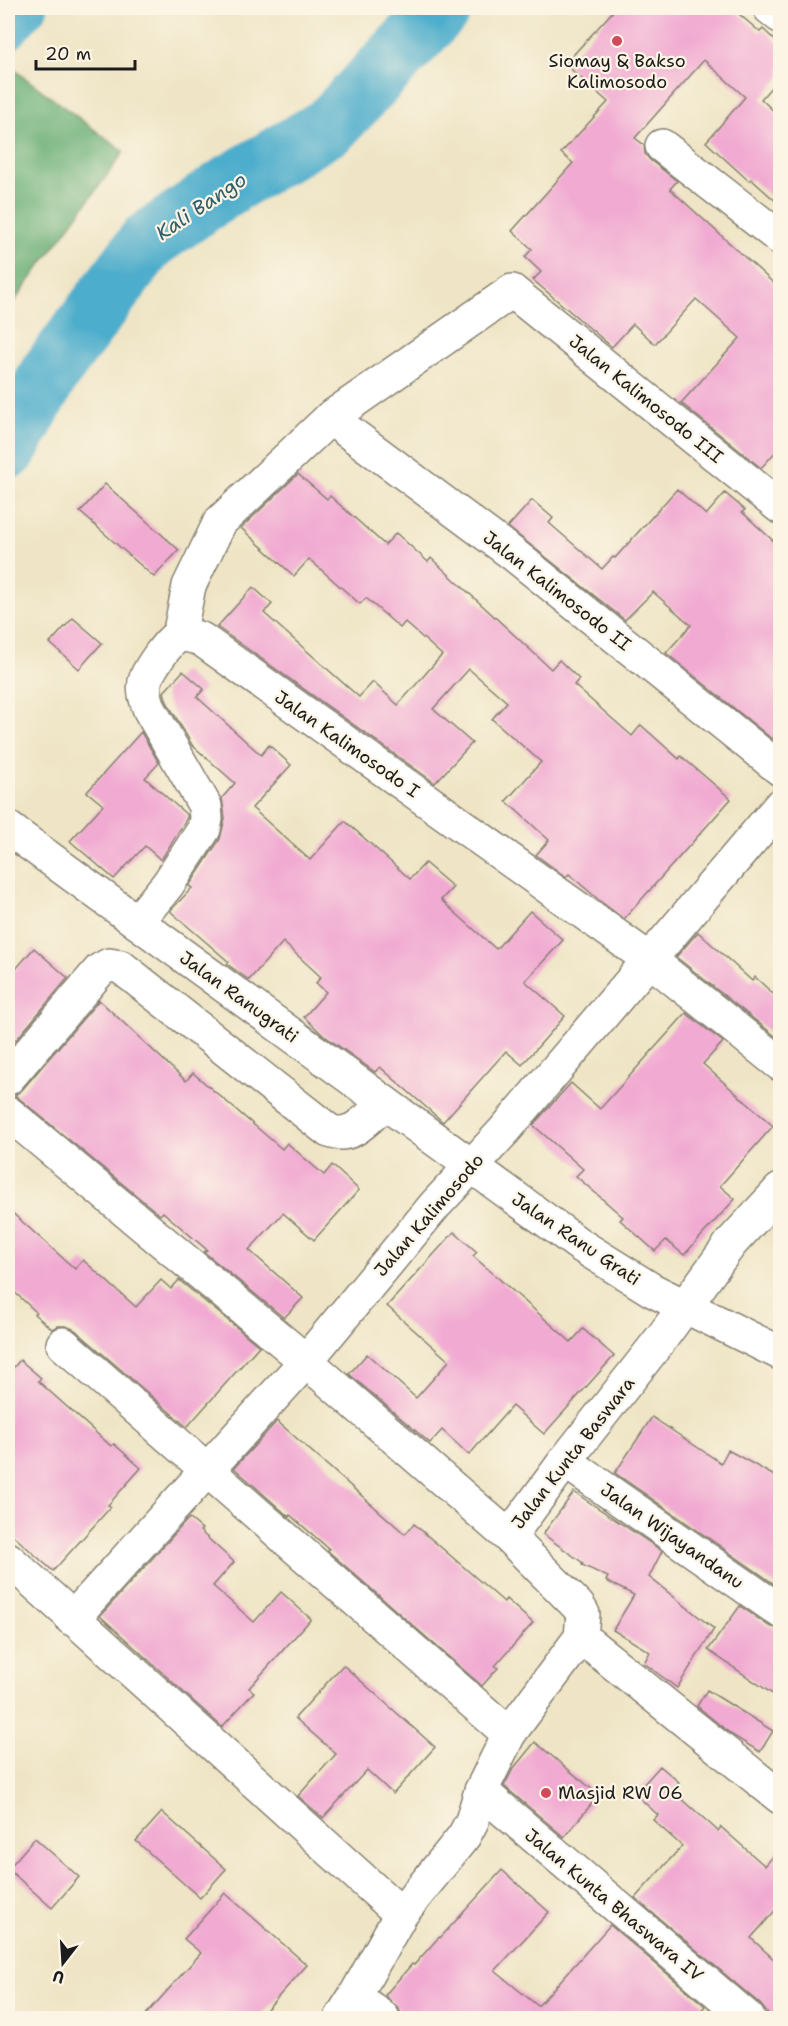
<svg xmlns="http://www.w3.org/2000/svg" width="788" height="2026" font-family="'Shantell Sans',sans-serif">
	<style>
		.forest { fill: #64ac72; stroke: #406447; stroke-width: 1.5 }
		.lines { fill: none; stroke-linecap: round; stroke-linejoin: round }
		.canal { stroke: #4eadcc; stroke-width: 34 }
		.river { stroke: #4eadcc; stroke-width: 60 }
		.building { fill: #f1aad2 }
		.minor-casing { stroke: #868071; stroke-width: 36 }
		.major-casing { stroke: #868071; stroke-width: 36 }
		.minor { stroke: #fff; stroke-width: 33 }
		.major { stroke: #fff; stroke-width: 33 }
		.poi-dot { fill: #d1495b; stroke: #fcf5e5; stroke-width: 2 }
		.labels { text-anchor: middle; stroke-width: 4.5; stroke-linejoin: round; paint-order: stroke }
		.poi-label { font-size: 18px; fill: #1c1c1c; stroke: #fcf5e5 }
		.street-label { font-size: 18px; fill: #1c1c1c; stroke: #fcf5e5 }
		.water-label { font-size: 20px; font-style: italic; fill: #325d6b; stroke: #fcf5e5 }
	</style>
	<rect width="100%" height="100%" fill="#fcf5e5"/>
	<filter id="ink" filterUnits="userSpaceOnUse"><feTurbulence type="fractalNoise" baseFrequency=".0167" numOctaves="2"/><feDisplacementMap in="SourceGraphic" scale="12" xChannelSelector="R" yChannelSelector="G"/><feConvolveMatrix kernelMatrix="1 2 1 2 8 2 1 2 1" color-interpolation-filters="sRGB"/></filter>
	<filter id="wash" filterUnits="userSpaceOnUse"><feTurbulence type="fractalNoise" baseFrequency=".008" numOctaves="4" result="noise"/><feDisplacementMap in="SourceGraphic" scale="24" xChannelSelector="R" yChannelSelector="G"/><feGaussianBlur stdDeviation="1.35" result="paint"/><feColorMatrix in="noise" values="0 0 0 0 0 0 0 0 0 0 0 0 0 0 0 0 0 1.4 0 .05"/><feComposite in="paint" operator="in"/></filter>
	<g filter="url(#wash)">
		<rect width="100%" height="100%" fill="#efe5c6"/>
		<!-- forest -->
		<polygon class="forest" points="8,65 124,152 8,310"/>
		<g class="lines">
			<!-- canal -->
			<polyline class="canal" points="8,34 31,8"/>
			<!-- river -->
			<polyline class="river" points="8,449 51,371 148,241 234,182 330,126 442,8"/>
		</g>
		<g id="blocks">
			<!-- building -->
			<g class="building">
				<polygon points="616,8 732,8 760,32 763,29 780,45 780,77 761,99 780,117 780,205 751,179 749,181 706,142 745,97 704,60 635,138 644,145 645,154 650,160 677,181 670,189 780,289 780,447 761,468 681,403 740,338 696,299 655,344 633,324 612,347 533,280 541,272 525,257 532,249 512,231 573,163 561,153 608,102 565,64"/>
				<polygon points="298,474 327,499 330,496 385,545 396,533 428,562 431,558 551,669 559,660 579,679 574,685 632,736 641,725 679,759 681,756 731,799 624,919 600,901 569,874 566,877 536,855 549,840 506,801 541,762 492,719 507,702 469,669 433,709 472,743 435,783 217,627 253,587 272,604 264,613 359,697 373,682 398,705 442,655 405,622 400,628 366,598 360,604 309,559 294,576 241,528"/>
				<polygon points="105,484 179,550 154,577 80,512"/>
				<polygon points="677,489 706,515 725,493 745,510 742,512 780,547 780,730 772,739 666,653 691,625 653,592 625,620 508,527 532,500 553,518 549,523 602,569 613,557 615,558"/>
				<polygon points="73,618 102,643 79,669 50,643"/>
				<polygon points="183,671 204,689 197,697 261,755 269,745 291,765 252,808 310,860 345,821 410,879 425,863 453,887 441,900 496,949 530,911 563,940 525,981 565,1016 522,1065 506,1051 443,1122 380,1067 375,1072 322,1034 304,1017 326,992 316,983 321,977 283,942 249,980 227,964 229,962 170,911 192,888 189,886 220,839 225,818 222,798 235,783 192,745 167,702 164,692"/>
				<polygon points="141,732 159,763 145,778 187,815 187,818 161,860 145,846 114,879 70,841 103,805 87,792"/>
				<polygon points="698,932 752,981 755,977 780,1000 780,1040 676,957"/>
				<polygon points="34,948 68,978 16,1040 8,1033 8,978"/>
				<polygon points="99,1000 186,1081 193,1073 282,1149 287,1143 324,1175 332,1165 359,1190 314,1240 283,1213 249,1250 303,1298 284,1318 204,1252 207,1250 163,1212 160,1215 15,1095 22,1090"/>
				<polygon points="686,1013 723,1042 703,1064 773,1126 720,1186 735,1199 684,1255 666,1240 655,1251 620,1220 623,1217 576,1176 583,1169 533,1125 571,1083 600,1109"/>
				<polygon points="8,1209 75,1269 83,1260 136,1307 161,1280 171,1289 179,1280 259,1346 187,1427 75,1330 66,1326 58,1326 52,1329 34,1314 36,1312 8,1286"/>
				<polygon points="454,1232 477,1252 473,1256 571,1342 583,1329 614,1356 544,1434 512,1406 469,1455 442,1430 430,1443 349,1374 367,1354 416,1398 449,1361 387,1306"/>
				<polygon points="20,1360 41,1378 38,1381 111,1446 114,1444 141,1468 108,1505 111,1507 53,1571 8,1531 8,1374"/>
				<polygon points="652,1417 721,1463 728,1450 780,1479 780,1588 615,1473"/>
				<polygon points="277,1421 405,1534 414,1524 504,1602 506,1599 533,1623 495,1666 498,1668 482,1686 328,1551 329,1549 290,1515 289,1517 234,1468"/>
				<polygon points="574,1492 662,1551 649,1577 714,1629 677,1688 644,1663 650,1652 613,1630 634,1595 606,1581 608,1577 582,1565 583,1563 543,1534"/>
				<polygon points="189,1518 202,1529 200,1531 234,1562 213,1586 254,1622 281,1592 311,1619 249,1688 254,1692 222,1727 100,1616"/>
				<polygon points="740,1606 769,1626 780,1629 780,1699 708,1650"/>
				<polygon points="343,1665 435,1747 393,1794 367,1770 323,1818 298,1796 336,1754 295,1718"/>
				<polygon points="707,1690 773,1731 760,1752 732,1735 697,1706"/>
				<polygon points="535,1742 599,1795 564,1837 504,1786 513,1769"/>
				<polygon points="660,1766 679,1782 672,1790 718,1831 721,1827 765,1866 780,1848 780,1905 751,1938 780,1965 780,2019 772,2019 760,2004 635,1898 682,1846 653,1820 658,1815 635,1794"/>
				<polygon points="162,1812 226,1869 200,1898 136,1841"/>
				<polygon points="35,1838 79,1877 52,1908 8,1869"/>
				<polygon points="502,1870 549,1912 495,1971 538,2006 610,1925 705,2006 694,2019 401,2019 400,2011 385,1995 412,1964 414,1965 439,1937 440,1938"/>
				<polygon points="225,1893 307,1965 258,2019 142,2019 201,1953 184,1939"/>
			</g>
		</g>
	</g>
	<g filter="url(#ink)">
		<use href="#blocks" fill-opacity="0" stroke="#868071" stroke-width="1.5"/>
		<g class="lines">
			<!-- minor casing -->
			<g class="minor-casing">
				<g id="minor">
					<polyline points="770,8 780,16"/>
					<polyline points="662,146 780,238"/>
					<polyline points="330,418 513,554 780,769"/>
					<polyline points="179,636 189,586 220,522 330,418 512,291 780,507"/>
					<path d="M137,922L168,884L204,829L206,819L205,806L150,710C146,700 142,689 146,678C150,668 169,640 178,636C185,634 194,637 201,639L650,960L780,1064"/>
					<path d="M8,1078L100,970L109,965L121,967L329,1131C353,1140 368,1117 385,1103"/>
					<polyline points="8,1113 306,1361 509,1537 578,1606 583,1614 581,1637 509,1734 481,1791 472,1821 464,1836 401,1914 355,1996 341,2018"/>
					<polyline points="63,1344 509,1734"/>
					<polyline points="565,1461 780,1611"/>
					<polyline points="509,1537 565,1461 664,1335 731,1243 780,1190"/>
					<polyline points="8,1559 401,1914"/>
					<polyline points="72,1619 306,1361 435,1205 504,1131 780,806"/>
					<polyline points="581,1637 780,1797"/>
					<polyline points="481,1791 748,2018"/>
					<polyline points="355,1996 383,2018"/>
				</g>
			</g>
			<!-- major casing -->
			<g class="major-casing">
				<polyline id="major" points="8,828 580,1245 652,1290 780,1353"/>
			</g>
			<!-- minor -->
			<use href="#minor" class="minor"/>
			<!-- major -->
			<use href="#major" class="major"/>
		</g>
	</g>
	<!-- markers -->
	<g class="poi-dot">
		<circle cx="617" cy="41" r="6"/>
		<circle cx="546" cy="1793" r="6"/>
	</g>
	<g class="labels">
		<!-- poi labels -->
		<g class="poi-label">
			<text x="617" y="67">Siomay &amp; Bakso<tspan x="617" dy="21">Kalimosodo</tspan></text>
			<text x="558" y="1799" text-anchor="start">Masjid RW 06</text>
		</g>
		<!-- street labels -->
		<g class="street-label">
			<text transform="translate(646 399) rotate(39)" y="6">Jalan Kalimosodo III</text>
			<text transform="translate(557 591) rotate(38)" y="6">Jalan Kalimosodo II</text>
			<text transform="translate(347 744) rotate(35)" y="6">Jalan Kalimosodo I</text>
			<text transform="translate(239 997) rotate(36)" y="6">Jalan Ranugrati</text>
			<text transform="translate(429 1215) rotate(-49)" y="6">Jalan Kalimosodo</text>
			<text transform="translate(576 1239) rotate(34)" y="6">Jalan Ranu Grati</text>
			<text transform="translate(573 1453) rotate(-52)" y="6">Jalan Kunta Baswara</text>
			<text transform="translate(672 1536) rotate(35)" y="6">Jalan Wijayandanu</text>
			<text transform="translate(614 1905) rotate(40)" y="6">Jalan Kunta Bhaswara IV</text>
		</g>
		<!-- water labels -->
		<g class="water-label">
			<text transform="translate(201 206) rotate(-34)" y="7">Kali Bango</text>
		</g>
	</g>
	<!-- margin -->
	<rect width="788" height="2026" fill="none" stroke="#fcf5e5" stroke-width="30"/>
	<!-- north arrow -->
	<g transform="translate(63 1963) rotate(197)" stroke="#fcf5e5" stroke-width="4.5" paint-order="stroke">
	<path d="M0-4.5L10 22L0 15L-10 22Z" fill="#1c1c1c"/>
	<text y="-9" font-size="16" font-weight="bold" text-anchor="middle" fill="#1c1c1c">U</text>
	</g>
	<!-- scale -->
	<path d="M36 60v9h99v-9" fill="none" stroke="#1c1c1c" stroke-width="3"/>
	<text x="45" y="60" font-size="18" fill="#1c1c1c" stroke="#fcf5e5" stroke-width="4.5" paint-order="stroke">20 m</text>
</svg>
